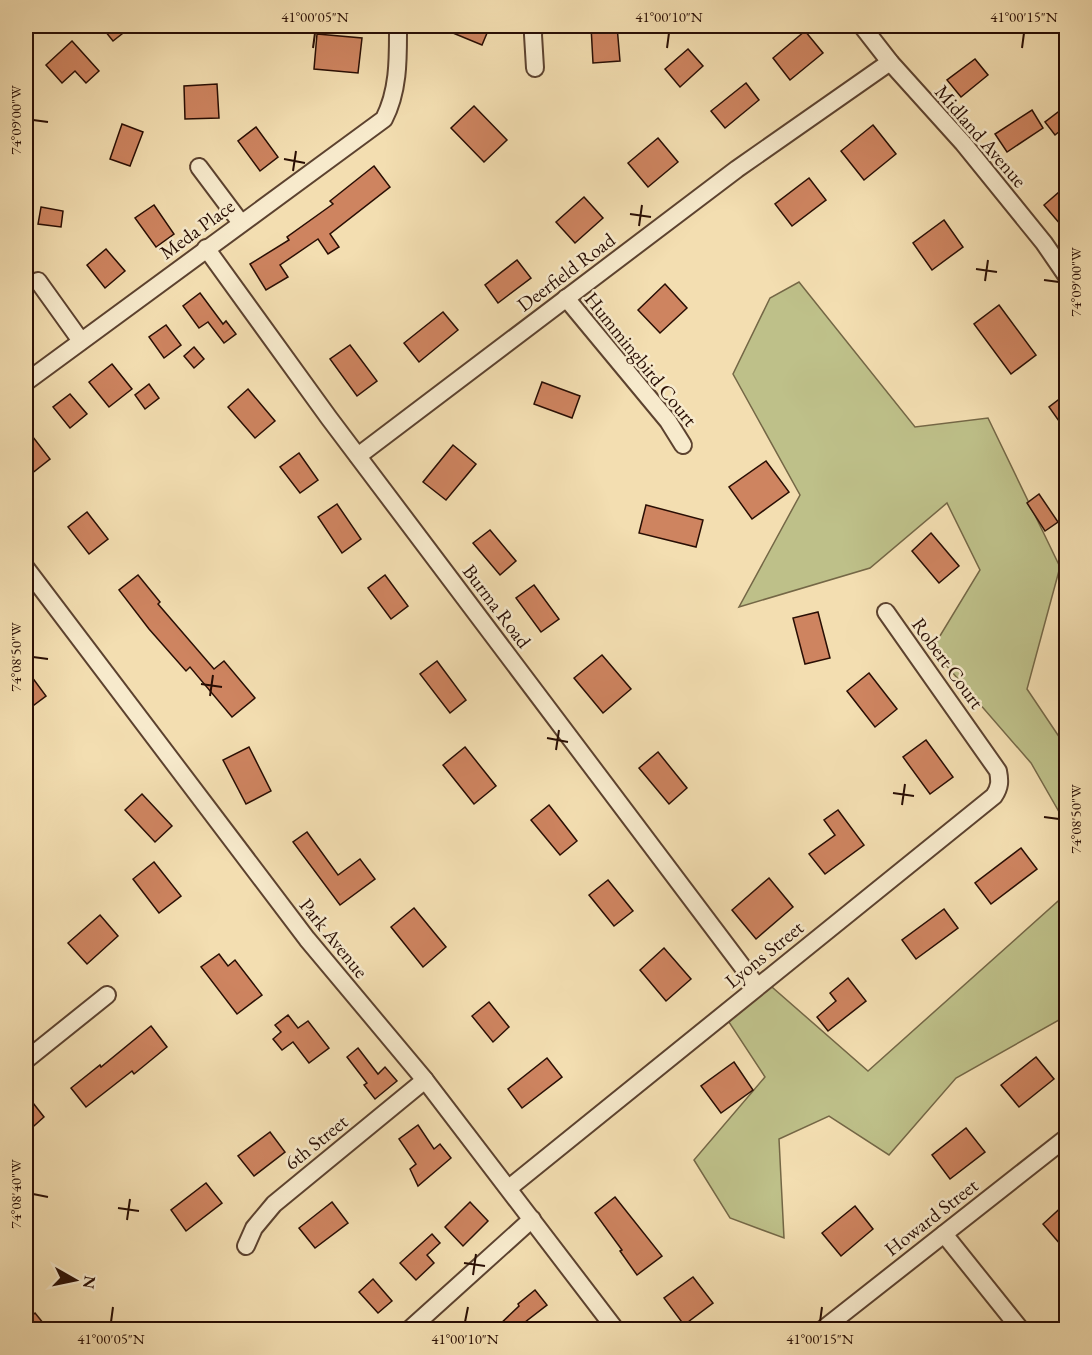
<svg xmlns="http://www.w3.org/2000/svg" width="1092" height="1355" font-family="'EB Garamond',serif">
	<style>
		.green { fill: #bec089; stroke: #746746; stroke-width: 1.5 }
		.building { fill: #ce8460; stroke: #290e04; stroke-width: 1.5 }
		.lines { fill: none; stroke-linecap: round; stroke-linejoin: round }
		.minor-casing { stroke: #5c422f; stroke-width: 20 }
		.minor { stroke: #f7eacc; stroke-width: 16 }
		.ticks { fill: none; stroke: #290e04; stroke-width: 2 }
		.labels { text-anchor: middle; stroke-width: 5; stroke-linejoin: round; paint-order: stroke }
		.street-label { font-size: 20px; fill: #290e04; stroke: #f7eacc }
		.neatline { fill: none; stroke: #290e04; stroke-width: 2 }
		.ticks-label { font-size: 15px; text-anchor: middle; fill: #290e04 }
	</style>
	<rect width="100%" height="100%" fill="#f3deb1"/>
	<filter id="stains"><feTurbulence type="fractalNoise" baseFrequency=".00333" numOctaves="4"/><feColorMatrix values="0 0 0 0 .2 0 0 0 0 .09 0 0 0 0 .02 0 0 0 .5 -.17"/></filter>
	<radialGradient id="worn" r=".72"><stop offset=".6" stop-color="#630" stop-opacity="0"/><stop offset="1" stop-color="#630" stop-opacity=".3"/></radialGradient>
	<!-- green -->
	<g class="green">
		<polygon points="799,282 915,427 988,418 1060,567 1027,689 1066,747 1066,824 1031,763 932,649 980,570 947,503 870,568 739,607 800,495 733,374 770,298"/>
		<polygon points="1066,894 1066,1016 956,1078 889,1155 829,1116 779,1139 784,1238 730,1218 694,1160 765,1077 725,1016 765,981 868,1071"/>
	</g>
	<!-- building -->
	<g class="building">
		<polygon points="101,26 132,26 113,41"/>
		<polygon points="436,26 490,26 482,45"/>
		<polygon points="591,26 617,26 620,61 593,63"/>
		<polygon points="805,31 823,53 790,80 773,58"/>
		<polygon points="317,34 362,38 358,73 314,69"/>
		<polygon points="72,41 99,71 86,83 75,71 62,83 46,65"/>
		<polygon points="688,49 703,66 680,87 665,69"/>
		<polygon points="975,59 988,75 961,97 947,80"/>
		<polygon points="746,83 759,100 725,128 711,111"/>
		<polygon points="217,84 219,118 185,119 184,86"/>
		<polygon points="474,106 507,140 484,162 451,128"/>
		<polygon points="1066,106 1066,126 1055,135 1045,122"/>
		<polygon points="1032,110 1043,128 1007,152 995,134"/>
		<polygon points="122,124 143,132 130,166 110,159"/>
		<polygon points="873,125 896,154 864,180 841,151"/>
		<polygon points="256,127 278,157 260,171 238,141"/>
		<polygon points="658,138 678,162 648,187 628,163"/>
		<polygon points="374,166 390,187 330,234 339,247 328,254 318,239 280,265 288,277 266,290 250,264 289,240 287,237 333,204 330,201"/>
		<polygon points="809,178 826,200 792,226 775,204"/>
		<polygon points="1066,186 1066,231 1044,205"/>
		<polygon points="584,197 603,218 575,243 556,222"/>
		<polygon points="154,205 174,234 156,247 135,218"/>
		<polygon points="41,207 63,211 61,227 38,224"/>
		<polygon points="944,220 963,247 932,270 913,243"/>
		<polygon points="106,249 125,271 105,288 87,265"/>
		<polygon points="517,260 531,278 498,303 485,285"/>
		<polygon points="665,284 687,308 660,333 638,310"/>
		<polygon points="200,293 223,324 226,321 236,334 224,343 208,322 199,328 183,306"/>
		<polygon points="999,305 1036,355 1011,374 974,324"/>
		<polygon points="443,312 458,330 419,362 404,343"/>
		<polygon points="166,325 181,345 164,358 149,337"/>
		<polygon points="350,345 377,381 357,396 330,359"/>
		<polygon points="194,347 204,359 194,368 184,356"/>
		<polygon points="112,364 132,389 109,407 89,382"/>
		<polygon points="542,382 580,396 572,418 534,404"/>
		<polygon points="149,384 159,398 145,409 135,395"/>
		<polygon points="248,389 275,421 255,438 228,407"/>
		<polygon points="70,394 87,414 70,428 53,407"/>
		<polygon points="1066,394 1066,431 1049,407"/>
		<polygon points="26,428 50,459 26,478"/>
		<polygon points="453,445 476,464 446,500 423,482"/>
		<polygon points="299,453 318,480 300,493 280,467"/>
		<polygon points="766,461 789,492 752,519 729,487"/>
		<polygon points="1039,494 1058,522 1045,531 1027,503"/>
		<polygon points="337,504 361,539 342,553 318,517"/>
		<polygon points="646,505 703,520 696,547 639,533"/>
		<polygon points="87,512 108,539 89,554 68,527"/>
		<polygon points="490,530 516,561 500,575 473,543"/>
		<polygon points="931,533 959,566 939,583 912,551"/>
		<polygon points="138,575 160,602 158,604 214,669 224,661 255,698 232,717 190,667 186,671 149,629 119,590"/>
		<polygon points="385,575 408,606 391,619 368,588"/>
		<polygon points="534,585 559,619 541,632 516,598"/>
		<polygon points="818,612 830,658 805,664 793,618"/>
		<polygon points="602,655 631,689 603,713 574,678"/>
		<polygon points="437,661 466,700 450,713 420,674"/>
		<polygon points="26,669 46,696 26,711"/>
		<polygon points="869,673 897,709 875,727 847,691"/>
		<polygon points="926,740 953,777 930,794 903,757"/>
		<polygon points="249,747 271,791 246,804 223,760"/>
		<polygon points="465,747 496,786 474,804 443,765"/>
		<polygon points="658,752 687,788 669,804 639,768"/>
		<polygon points="142,794 172,826 155,842 125,810"/>
		<polygon points="549,805 577,841 560,855 531,820"/>
		<polygon points="838,810 864,845 825,874 809,854 835,835 824,820"/>
		<polygon points="307,832 338,875 360,859 375,879 340,905 293,842"/>
		<polygon points="1021,848 1037,869 991,904 975,883"/>
		<polygon points="154,862 181,896 159,913 133,879"/>
		<polygon points="769,878 793,907 756,939 732,910"/>
		<polygon points="608,880 633,911 614,926 589,895"/>
		<polygon points="414,908 446,947 423,967 391,927"/>
		<polygon points="944,909 958,928 916,959 902,940"/>
		<polygon points="100,915 118,936 87,964 68,943"/>
		<polygon points="664,948 691,979 666,1001 640,970"/>
		<polygon points="219,954 228,966 235,960 262,995 237,1014 201,967"/>
		<polygon points="848,978 866,1001 828,1031 817,1017 836,1001 830,993"/>
		<polygon points="489,1002 509,1027 493,1042 472,1016"/>
		<polygon points="288,1015 298,1028 308,1021 329,1048 309,1063 293,1042 282,1050 273,1039 281,1032 275,1025"/>
		<polygon points="151,1026 167,1047 134,1074 132,1071 86,1107 71,1088 100,1065 101,1067"/>
		<polygon points="358,1048 378,1074 385,1067 397,1081 375,1099 364,1085 367,1083 347,1057"/>
		<polygon points="1036,1057 1054,1079 1019,1107 1001,1085"/>
		<polygon points="547,1058 562,1077 522,1108 508,1089"/>
		<polygon points="734,1062 753,1090 721,1113 701,1086"/>
		<polygon points="26,1094 44,1117 26,1133"/>
		<polygon points="418,1125 434,1149 440,1144 451,1158 418,1186 410,1169 416,1164 399,1139"/>
		<polygon points="966,1128 985,1152 950,1179 932,1155"/>
		<polygon points="270,1132 285,1152 254,1176 238,1156"/>
		<polygon points="206,1183 222,1203 186,1231 171,1210"/>
		<polygon points="615,1197 662,1256 637,1275 620,1251 622,1250 595,1213"/>
		<polygon points="332,1202 348,1223 315,1248 299,1228"/>
		<polygon points="470,1202 488,1221 463,1246 445,1227"/>
		<polygon points="1066,1203 1066,1251 1043,1224"/>
		<polygon points="855,1206 873,1229 841,1256 822,1233"/>
		<polygon points="432,1234 440,1243 427,1255 434,1263 416,1280 400,1263"/>
		<polygon points="693,1277 713,1303 684,1325 664,1298"/>
		<polygon points="373,1279 392,1301 378,1313 359,1292"/>
		<polygon points="535,1290 547,1305 516,1329 495,1329 519,1306 518,1304"/>
		<polygon points="35,1313 48,1329 26,1329 26,1321"/>
	</g>
	<g class="lines">
		<!-- minor casing -->
		<g class="minor-casing">
			<g id="minor">
				<polyline points="534,26 533,35 535,68"/>
				<polyline points="862,26 890,62 963,143 1044,243 1066,275"/>
				<polyline points="199,167 241,223"/>
				<polyline points="206,248 329,418 757,986"/>
				<polyline points="38,281 81,341"/>
				<polyline points="566,298 668,421 683,445"/>
				<path d="M26,382L384,119C399,90 398,57 398,26"/>
				<polyline points="358,456 737,169 890,62"/>
				<polyline points="26,568 307,939 425,1080 616,1330"/>
				<polyline points="26,1060 107,995"/>
				<path d="M509,1188L994,796C1000,787 1000,781 998,771L886,612"/>
				<polyline points="944,1234 1021,1330"/>
				<polyline points="246,1246 254,1228 274,1204 425,1080"/>
				<polyline points="409,1330 532,1219"/>
				<polyline points="822,1330 1066,1138"/>
			</g>
		</g>
		<!-- minor -->
		<use href="#minor" class="minor"/>
	</g>
	<!-- ticks -->
	<path class="ticks" d="M313,48L315,33M667,48L669,33M1022,48L1024,33M33,120L48,122M284,159L305,163M293,171L296,151M630,214L651,217M639,226L642,205M976,269L997,272M1044,280L1059,282M985,281L988,260M33,657L48,659M201,684L222,687M210,696L213,675M547,738L568,742M556,750L559,730M893,793L914,796M902,805L905,784M1044,817L1059,819M33,1194L48,1197M118,1208L139,1211M127,1220L130,1199M464,1263L485,1266M473,1275L476,1254M111,1322L113,1307M465,1322L468,1307M820,1322L822,1307"/>
	<g class="labels">
		<!-- street labels -->
		<g class="street-label">
			<text transform="translate(981 136) rotate(49)" y="7">Midland Avenue</text>
			<text transform="translate(197 229) rotate(-36)" y="7">Meda Place</text>
			<text transform="translate(566 272) rotate(-37)" y="7">Deerfield Road</text>
			<text transform="translate(641 359) rotate(51)" y="7">Hummingbird Court</text>
			<text transform="translate(497 606) rotate(53)" y="7">Burma Road</text>
			<text transform="translate(948 663) rotate(54)" y="7">Robert Court</text>
			<text transform="translate(334 938) rotate(51)" y="7">Park Avenue</text>
			<text transform="translate(764 954) rotate(-39)" y="7">Lyons Street</text>
			<text transform="translate(316 1142) rotate(-39)" y="7">6th Street</text>
			<text transform="translate(931 1217) rotate(-38)" y="7">Howard Street</text>
		</g>
	</g>
	<!-- margin -->
	<rect width="1092" height="1355" fill="none" stroke="#f3deb1" stroke-width="66"/>
	<!-- north arrow -->
	<g transform="translate(75 1280) rotate(99)" stroke="#f7eacc" stroke-width="4.5" paint-order="stroke">
	<path d="M0-4.5L10 22L0 15L-10 22Z" fill="#290e04"/>
	<text y="-9" font-size="16" font-weight="bold" text-anchor="middle" fill="#290e04">N</text>
	</g>
	<rect x="33" y="33" width="1026" height="1289" class="neatline"/>
	<g class="ticks-label">
		<text x="315" y="22">41°00'05"N</text>
		<text x="669" y="22">41°00'10"N</text>
		<text x="1024" y="22">41°00'15"N</text>
		<text transform="translate(16 120) rotate(-90)" y="5">74°09'00"W</text>
		<text transform="translate(1076 282) rotate(-90)" y="5">74°09'00"W</text>
		<text transform="translate(16 657) rotate(-90)" y="5">74°08'50"W</text>
		<text transform="translate(1076 819) rotate(-90)" y="5">74°08'50"W</text>
		<text transform="translate(16 1194) rotate(-90)" y="5">74°08'40"W</text>
		<text x="111" y="1344">41°00'05"N</text>
		<text x="465" y="1344">41°00'10"N</text>
		<text x="820" y="1344">41°00'15"N</text>
	</g>
	<rect width="100%" height="100%" filter="url(#stains)"/>
	<rect width="100%" height="100%" fill="url(#worn)"/>
</svg>
